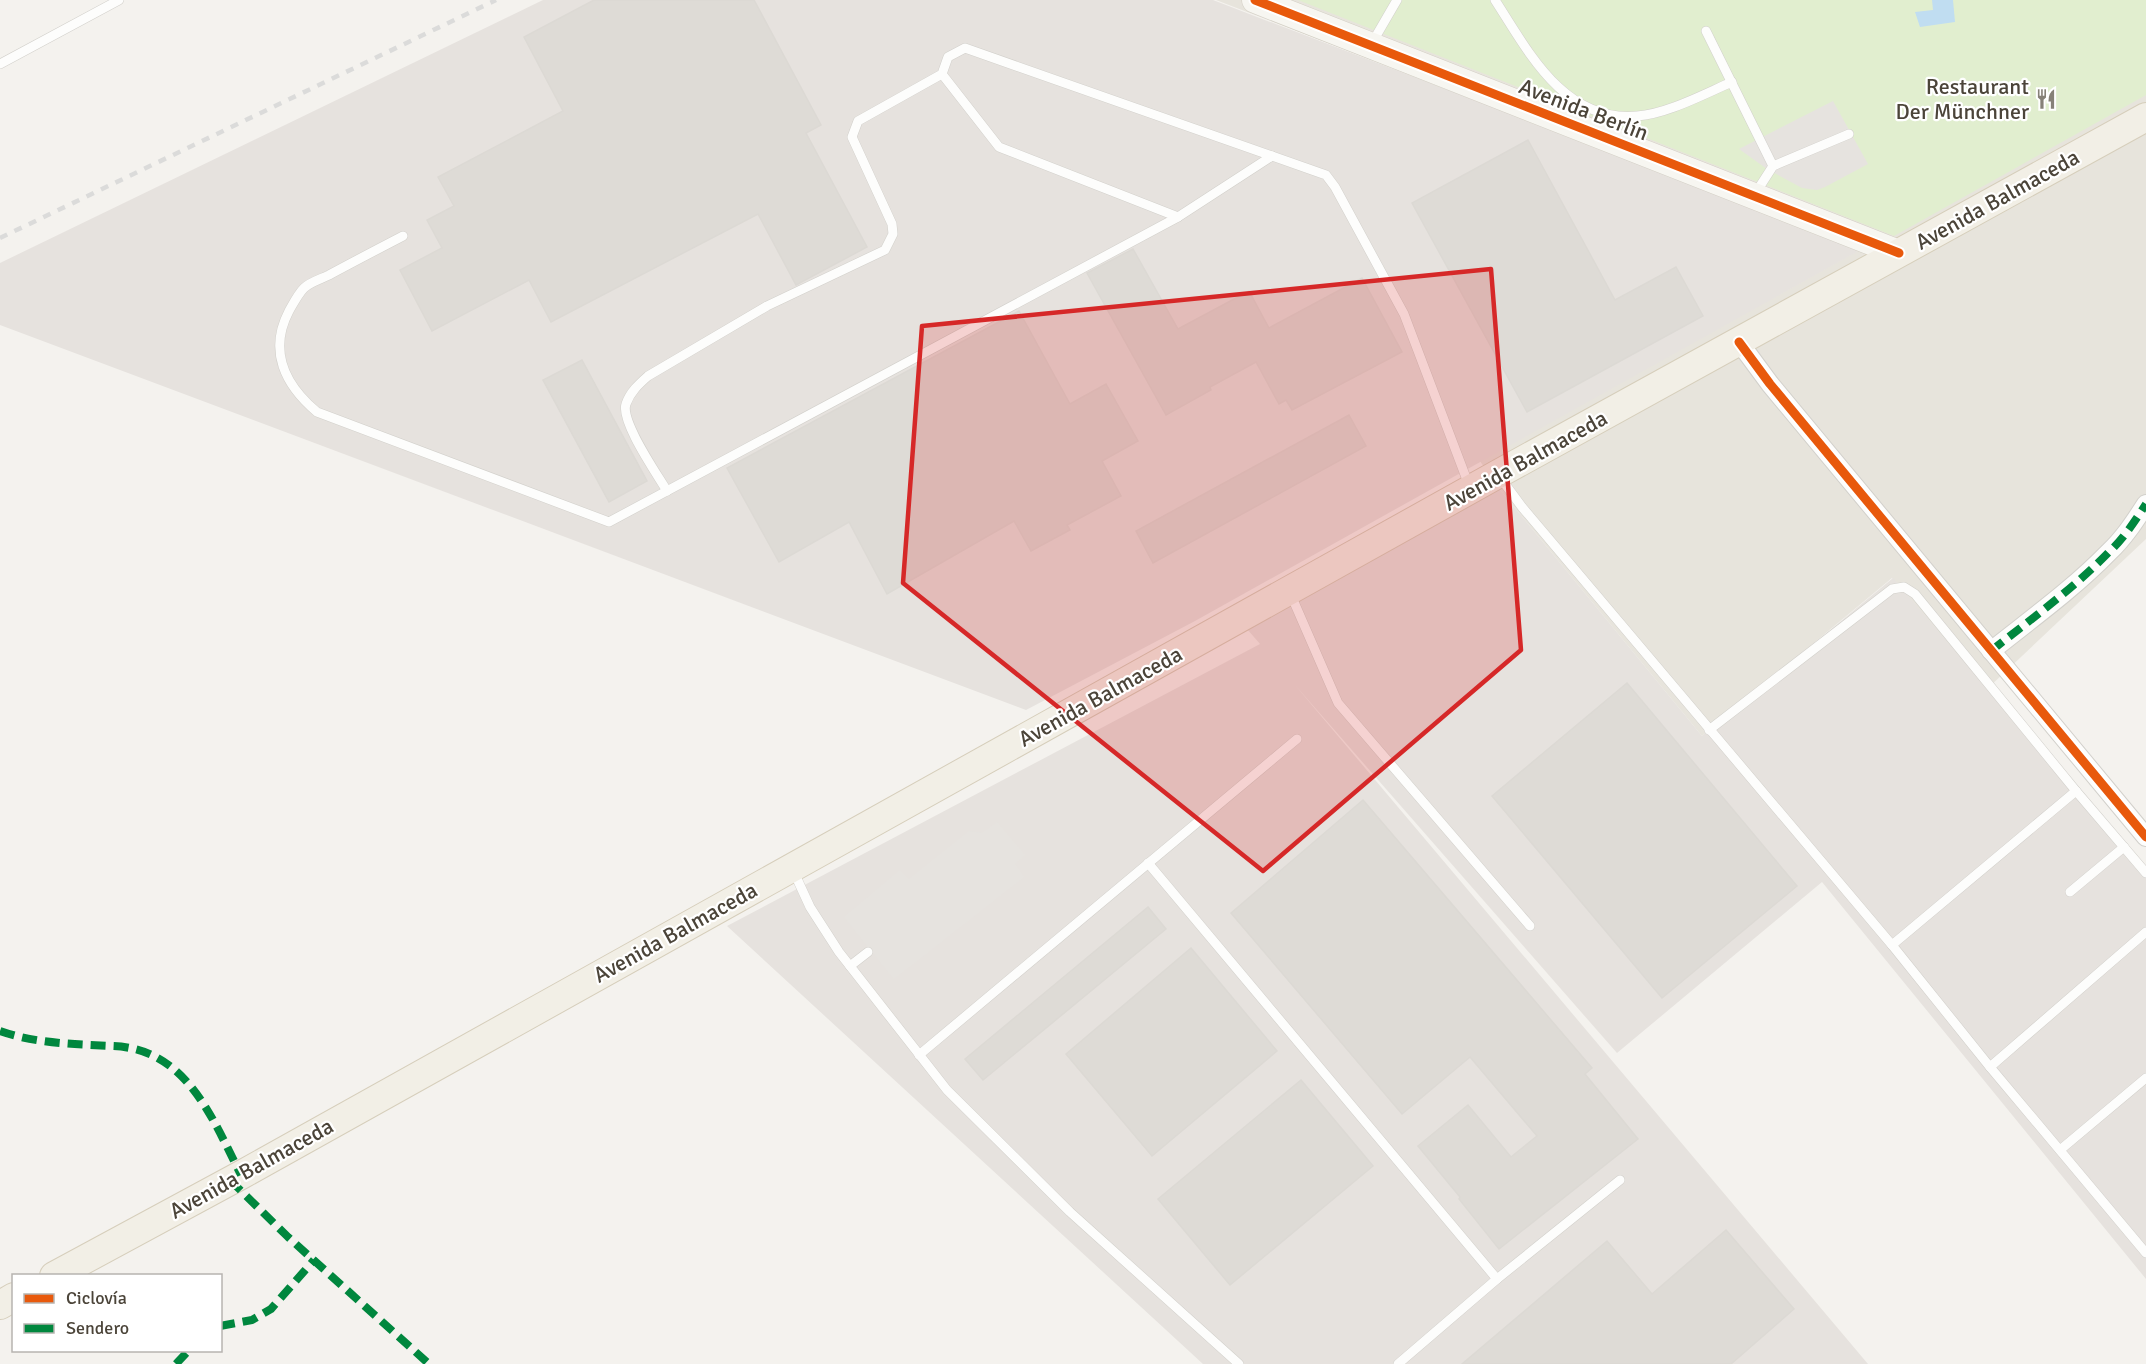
<svg xmlns="http://www.w3.org/2000/svg" width="2146" height="1364" font-family="Signika,sans-serif">
	<style>
		.residential { fill: #e7e4dc }
		.industrial { fill: #e6e2de }
		.green { fill: #e1eecf }
		.parking { fill: #e6e3df }
		.water { fill: #c0ddf1 }
		.building { fill: #dedbd6; stroke: #dcd9d4; stroke-width: 1.5 }
		.lines { fill: none; stroke-linecap: round; stroke-linejoin: round }
		.lane-casing { stroke: #d2d0cb; stroke-width: 10 }
		.street-casing { stroke: #d2d0cb; stroke-width: 20 }
		.secondary-casing { stroke: #d3cfc5; stroke-width: 27 }
		.primary-casing { stroke: #d6cebb; stroke-width: 30 }
		.lane { stroke: #fdfdfc; stroke-width: 9 }
		.street { stroke: #fdfdfc; stroke-width: 18 }
		.secondary { stroke: #f7f6f1; stroke-width: 26 }
		.primary { stroke: #f2efe6; stroke-width: 28 }
		.rail { stroke: #dbdbda; stroke-width: 4.5; stroke-dasharray: 8 8; stroke-linecap: butt }
		.quiet { stroke: #00873e; stroke-width: 8; stroke-dasharray: 15 8; stroke-linecap: butt }
		.cycleway-casing { stroke: #fff; stroke-width: 13 }
		.cycleway { stroke: #e8590c; stroke-width: 9 }
		.marked { fill: #d62828; fill-opacity: 0.2; stroke: #d62828; stroke-width: 4.5; stroke-linejoin: round }
		.labels { text-anchor: middle; stroke-width: 4.5; stroke-linejoin: round; paint-order: stroke }
		.poi-label { font-size: 22px; fill: #4b4439; stroke: #fff; text-anchor: end }
		.street-label { font-size: 22px; fill: #4b4439; stroke: #fff }
	</style>
	<rect width="100%" height="100%" fill="#f4f2ee"/>
	<!-- residential -->
	<polygon class="residential" points="1216,0 2146,0 2146,539 1987,689 1892,578 1702,736 1496,485 1480,461 1861,249"/>
	<!-- industrial -->
	<g class="industrial">
		<polygon points="543,0 1213,0 1862,249 1195,621 1026,710 0,325 0,263"/>
		<polygon points="1496,485 1702,736 1893,578 2146,875 2146,1279 1822,882 1617,1053 1295,685 1868,1364 1203,1364 727,926 1260,644 1247,629"/>
	</g>
	<!-- green -->
	<polygon class="green" points="1298,0 2146,0 2146,95 1894,236"/>
	<!-- parking -->
	<g class="parking">
		<polygon points="1833,101 1868,164 1825,187 1817,190 1802,188 1767,169 1739,149"/>
		<polygon points="997,822 1025,855 1015,864 1024,877 894,979 844,917 900,870 909,879 969,831 982,833"/>
	</g>
	<!-- water -->
	<polygon class="water" points="1932,0 1953,0 1955,22 1920,27 1915,12 1933,10"/>
	<!-- building -->
	<g class="building">
		<polygon points="594,0 754,0 821,125 806,133 867,247 796,285 758,214 551,322 529,280 432,331 400,270 442,248 427,220 454,206 438,177 563,111 524,37"/>
		<polygon points="1528,140 1615,300 1676,267 1703,316 1527,412 1412,203"/>
		<polygon points="1133,249 1178,329 1249,291 1269,328 1362,278 1402,352 1292,410 1286,400 1279,404 1256,362 1210,387 1211,390 1166,415 1087,273"/>
		<polygon points="1019,311 1070,404 1106,384 1138,441 1102,461 1121,496 1067,525 1070,530 1031,551 1014,521 887,594 849,522 779,562 727,468"/>
		<polygon points="582,360 647,481 609,502 543,380"/>
		<polygon points="1349,415 1366,446 1153,563 1136,531"/>
		<polygon points="1627,683 1797,886 1662,998 1492,796"/>
		<polygon points="1363,800 1592,1068 1585,1074 1638,1139 1499,1249 1459,1199 1460,1197 1418,1146 1468,1105 1511,1157 1537,1136 1470,1057 1402,1114 1231,913"/>
		<polygon points="1148,907 1166,929 983,1080 965,1059"/>
		<polygon points="1191,948 1277,1051 1152,1156 1066,1054"/>
		<polygon points="1301,1080 1373,1166 1230,1285 1158,1199"/>
		<polygon points="1726,1230 1794,1309 1731,1364 1462,1364 1607,1241 1652,1294"/>
	</g>
	<g class="lines">
		<!-- lane casing -->
		<g class="lane-casing">
			<g id="lane">
				<path d="M1495,0C1528,51 1564,123 1637,116C1667,114 1704,94 1732,82"/>
				<polyline points="1706,31 1773,166"/>
				<polyline points="1372,43 1397,0"/>
				<polyline points="0,64 119,0"/>
				<polyline points="942,74 999,147 1178,217 1272,156"/>
				<polyline points="1755,194 1773,166 1849,134"/>
				<path d="M403,236C378,249 353,262 329,275C321,279 310,282 304,288C298,294 293,304 289,311C268,351 285,385 317,412L609,522L1178,217"/>
				<polyline points="1499,476 1522,507 1892,945 1990,1067 2146,1253"/>
				<path d="M667,491C657,474 620,421 626,404C630,392 639,384 648,376L767,306L885,250L893,234L892,224L852,137L858,121L942,74L948,57L965,48L1326,175L1335,187L1404,314L1470,488"/>
				<polyline points="1291,595 1338,703 1530,926"/>
				<polyline points="1709,730 1892,589 1904,587 1915,594 2076,791 2146,873"/>
				<polyline points="1148,863 1497,1279"/>
				<polyline points="793,870 810,907 839,952 947,1090 1070,1212 1239,1364"/>
				<polyline points="2070,892 2124,847"/>
				<polyline points="1892,945 2076,791"/>
				<polyline points="850,966 868,952"/>
				<polyline points="919,1055 1297,739"/>
				<polyline points="1990,1067 2146,932"/>
				<polyline points="2060,1150 2146,1078"/>
				<polyline points="1398,1364 1497,1279 1620,1180"/>
			</g>
		</g>
		<!-- street casing -->
		<g class="street-casing">
			<g id="street">
				<polyline points="1739,342 1770,384 2146,837"/>
				<path d="M1991,651C2031,619 2073,589 2109,552C2124,538 2135,521 2146,504"/>
			</g>
		</g>
		<!-- secondary casing -->
		<g class="secondary-casing">
			<polyline id="secondary" points="1255,0 1899,253"/>
		</g>
		<!-- primary casing -->
		<g class="primary-casing">
			<g id="primary">
				<polyline points="54,1276 241,1175 1498,474 2146,117"/>
				<polyline points="0,1305 14,1297"/>
			</g>
		</g>
		<!-- lane -->
		<use href="#lane" class="lane"/>
		<!-- street -->
		<use href="#street" class="street"/>
		<!-- secondary -->
		<use href="#secondary" class="secondary"/>
		<!-- primary -->
		<use href="#primary" class="primary"/>
		<!-- rail -->
		<polyline class="rail" points="0,238 496,0"/>
		<!-- quiet -->
		<g class="quiet">
			<path d="M1991,651C2031,619 2073,589 2109,552C2124,538 2135,521 2146,504"/>
			<path d="M0,1031C37,1044 75,1044 113,1046C187,1049 212,1118 241,1175"/>
			<polyline points="230,1180 288,1237 429,1364"/>
			<polyline points="220,1326 252,1320 271,1309 314,1260"/>
			<polyline points="176,1364 189,1350"/>
		</g>
		<!-- cycleway casing -->
		<g class="cycleway-casing">
			<g id="cycleway">
				<polyline points="1255,0 1899,253"/>
				<polyline points="1739,342 1770,384 2146,837"/>
			</g>
		</g>
		<!-- cycleway -->
		<use href="#cycleway" class="cycleway"/>
	</g>
	<!-- marked area -->
	<path class="marked" d="M1491,269L1521,650L1263,871L903,583L922,326Z"/>
	<!-- icons -->
	<defs>
		<g id="restaurant-bare" transform="scale(1.62)"><path d="M-5-6h1v4h1v-4h1v4h1v-4h1v5L-1.5 .5V6h-2V.5L-5-1ZM5-6V6H3V1.5H1.5Q1.5-4 5-6Z" fill="#868178" stroke="#fff" stroke-width="2.5" paint-order="stroke"/></g>
	</defs>
	<g fill-rule="evenodd">
		<use href="#restaurant-bare" x="2046" y="99"/>
	</g>
	<g class="labels">
		<!-- poi labels -->
		<g class="poi-label">
			<text x="2029" y="94">Restaurant<tspan x="2029" dy="25">Der Münchner</tspan></text>
		</g>
		<!-- street labels -->
		<g class="street-label">
			<text transform="translate(1584 109) rotate(21)" y="8">Avenida Berlín</text>
			<text transform="translate(1997 199) rotate(-29)" y="8">Avenida Balmaceda</text>
			<text transform="translate(1525 460) rotate(-29)" y="8">Avenida Balmaceda</text>
			<text transform="translate(1100 696) rotate(-29)" y="8">Avenida Balmaceda</text>
			<text transform="translate(675 932) rotate(-29)" y="8">Avenida Balmaceda</text>
			<text transform="translate(251 1168) rotate(-29)" y="8">Avenida Balmaceda</text>
		</g>
	</g>
	<!-- legend -->
	<rect x="12" y="1274" width="210" height="78" fill="#ffffff" stroke="#b7b4b0" stroke-width="1.5"/>
	<rect x="24" y="1294" width="30" height="9" fill="#e8590c" stroke="#b7b4b0" stroke-width="1.5"/>
	<text x="66" y="1304" font-size="18" fill="#4b4439">Ciclovía</text>
	<rect x="24" y="1324" width="30" height="9" fill="#00873e" stroke="#b7b4b0" stroke-width="1.5"/>
	<text x="66" y="1334" font-size="18" fill="#4b4439">Sendero</text>
</svg>
